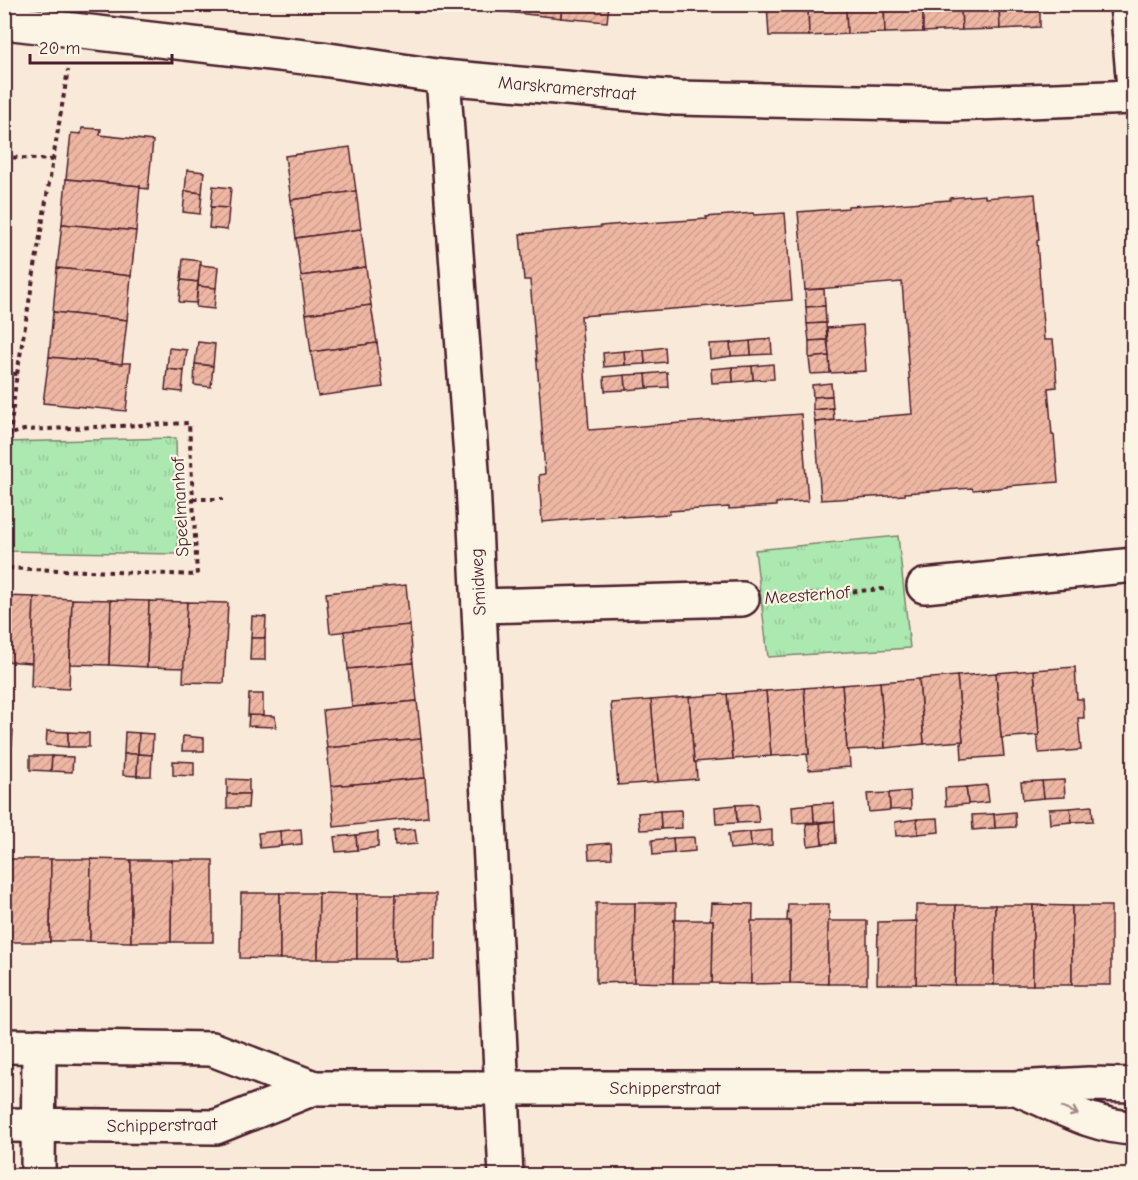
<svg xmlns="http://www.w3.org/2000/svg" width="1138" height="1180" font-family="'Comic Neue',sans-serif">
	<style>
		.grass { fill: url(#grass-tufts); stroke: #7b846e; stroke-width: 1.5 }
		.building { fill: url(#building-hatch); stroke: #4a1f2b; stroke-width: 1.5 }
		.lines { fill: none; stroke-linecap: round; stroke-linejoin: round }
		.minor-casing { stroke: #4a1f2b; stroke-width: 38 }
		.path { stroke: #4a1f2b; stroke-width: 4; stroke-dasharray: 4.5 4.5; stroke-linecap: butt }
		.minor { stroke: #fcf5e5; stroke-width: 33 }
		.oneway { stroke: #a38a88 }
		.labels { text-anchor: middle; stroke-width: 4.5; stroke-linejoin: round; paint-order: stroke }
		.street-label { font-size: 18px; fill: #4a1f2b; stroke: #fcf5e5 }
	</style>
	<defs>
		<pattern id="grass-tufts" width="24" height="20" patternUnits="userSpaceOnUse" patternTransform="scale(1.5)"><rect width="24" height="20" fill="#ace9b0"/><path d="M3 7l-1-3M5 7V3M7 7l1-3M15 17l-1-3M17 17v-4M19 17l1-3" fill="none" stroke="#96c798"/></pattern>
		<pattern id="building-hatch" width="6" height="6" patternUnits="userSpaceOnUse" patternTransform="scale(1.5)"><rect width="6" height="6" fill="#eeb7a3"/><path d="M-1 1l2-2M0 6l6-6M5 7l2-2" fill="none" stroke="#ce9d8c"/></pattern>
	</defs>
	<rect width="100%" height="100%" fill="#f9e9d8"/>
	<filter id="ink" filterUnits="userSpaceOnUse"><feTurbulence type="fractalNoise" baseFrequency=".0167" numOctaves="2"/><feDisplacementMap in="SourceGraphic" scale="12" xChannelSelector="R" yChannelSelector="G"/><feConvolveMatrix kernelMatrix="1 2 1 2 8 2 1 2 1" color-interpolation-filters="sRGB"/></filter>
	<g filter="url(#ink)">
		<!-- grass -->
		<g class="grass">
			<polygon points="176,438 178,554 5,551 5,442"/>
			<polygon points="898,536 910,648 768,657 755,550"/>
		</g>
		<!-- building -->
		<g class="building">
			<polygon points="429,4 473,4 472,9"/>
			<polygon points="473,4 517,4 516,13 472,9"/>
			<polygon points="517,4 562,4 561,18 516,13"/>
			<polygon points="562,4 609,4 607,22 561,18"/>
			<polygon points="767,4 808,4 809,36 769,36"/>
			<polygon points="808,4 846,4 847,34 809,36"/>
			<polygon points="846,4 884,4 885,33 847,34"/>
			<polygon points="884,4 923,4 923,32 885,33"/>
			<polygon points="923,4 961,4 962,30 923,32"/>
			<polygon points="961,4 999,4 1000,29 962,30"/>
			<polygon points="999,4 1040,4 1040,27 1000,29"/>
			<polygon points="82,128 101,129 100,135 153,141 148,189 140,188 140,186 66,179 71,133 81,134"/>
			<polygon points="350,147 356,191 291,200 285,156"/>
			<polygon points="187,170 204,172 202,193 185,191"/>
			<polygon points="66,179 140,186 136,231 62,224"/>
			<polygon points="213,186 231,188 229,208 211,207"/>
			<polygon points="185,191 202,193 200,214 183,212"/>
			<polygon points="356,191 361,229 296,238 291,200"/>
			<polygon points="1035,194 1039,240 1037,241 1044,340 1053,340 1055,360 1057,387 1048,388 1052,435 1054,435 1058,482 1007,486 1007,487 973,490 972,488 905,493 905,495 821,500 815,422 912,414 902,282 805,290 798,212 848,208 848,206 883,204 883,205 950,200 950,198 985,195 985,198"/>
			<polygon points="211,207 229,208 227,230 209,228"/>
			<polygon points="753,213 754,215 785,213 792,300 581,316 589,430 801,414 808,501 776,503 776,506 729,509 729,507 670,511 669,514 623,517 623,515 542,522 539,475 545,474 540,399 530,280 524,280 520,234 601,227 601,226 647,222 647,223 707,219 706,217"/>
			<polygon points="62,224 136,231 131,276 57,268"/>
			<polygon points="361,229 366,267 301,276 296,238"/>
			<polygon points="183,259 201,261 198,282 181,280"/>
			<polygon points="200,265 218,267 216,288 198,286"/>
			<polygon points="366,267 371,305 306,314 301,276"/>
			<polygon points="57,268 131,276 127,320 53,312"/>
			<polygon points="181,280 198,282 196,303 179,302"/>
			<polygon points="198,286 216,288 214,309 196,307"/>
			<polygon points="824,289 825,306 806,307 805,290"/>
			<polygon points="371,305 377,343 311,352 306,314"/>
			<polygon points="825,306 826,323 807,324 806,307"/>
			<polygon points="53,312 127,320 122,364 49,357"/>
			<polygon points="826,323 827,340 809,341 807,324"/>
			<polygon points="863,325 866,371 830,373 827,328"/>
			<polygon points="771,339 772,354 751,355 750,341"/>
			<polygon points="827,340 829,356 809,358 809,341"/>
			<polygon points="750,341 751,355 731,356 730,343"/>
			<polygon points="198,342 215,344 213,366 195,364"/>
			<polygon points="377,343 383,387 318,396 311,352"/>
			<polygon points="730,343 731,356 710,359 709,344"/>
			<polygon points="665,347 666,362 645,364 644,350"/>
			<polygon points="169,348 187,350 184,371 167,369"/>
			<polygon points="644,350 645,364 625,365 624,351"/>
			<polygon points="624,351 625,365 604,367 603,353"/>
			<polygon points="829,356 830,373 811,374 809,358"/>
			<polygon points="49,357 122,364 123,363 131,363 126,411 43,403"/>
			<polygon points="195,364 213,366 211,387 194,385"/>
			<polygon points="773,364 774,379 753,380 752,366"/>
			<polygon points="752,366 753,380 733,382 732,367"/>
			<polygon points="732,367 733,382 712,383 711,369"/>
			<polygon points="167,369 184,371 182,392 165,390"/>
			<polygon points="667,372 668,387 647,388 646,374"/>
			<polygon points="646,374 647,388 626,390 625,375"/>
			<polygon points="625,375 626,390 605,391 604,377"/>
			<polygon points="831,383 832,396 813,397 812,385"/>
			<polygon points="832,396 833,408 813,410 813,397"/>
			<polygon points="833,408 834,420 815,422 813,410"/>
			<polygon points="406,585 410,625 330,633 326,593"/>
			<polygon points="4,596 34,597 32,663 4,661"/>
			<polygon points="34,597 72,599 69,689 31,687"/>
			<polygon points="72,599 111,600 109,665 70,664"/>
			<polygon points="111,600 149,601 147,667 109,665"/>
			<polygon points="149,601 187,602 185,668 147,667"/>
			<polygon points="187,602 228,603 224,683 183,682"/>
			<polygon points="252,616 266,617 265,638 251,638"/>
			<polygon points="410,625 413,663 348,669 344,631"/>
			<polygon points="251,638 265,638 265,660 250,660"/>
			<polygon points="413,663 417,701 352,707 348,669"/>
			<polygon points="1075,667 1077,699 1083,699 1084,718 1078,718 1081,750 1039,753 1037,736 1039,735 1034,670"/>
			<polygon points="1034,670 1039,735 1001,738 996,673"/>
			<polygon points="996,673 1001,738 1002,739 1004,756 962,759 961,742 963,741 957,676"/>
			<polygon points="957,676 963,741 924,744 919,679"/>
			<polygon points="919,679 924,744 885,748 880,682"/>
			<polygon points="880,682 885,748 847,750 842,685"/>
			<polygon points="842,685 847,750 849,751 850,767 809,770 807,754 809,754 804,688"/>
			<polygon points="804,688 809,754 771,756 766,691"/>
			<polygon points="766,691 771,756 733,759 727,694"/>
			<polygon points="249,694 263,694 263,716 248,716"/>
			<polygon points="727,694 733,759 694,762 689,697"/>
			<polygon points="689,697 694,762 696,763 697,779 658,782 651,700"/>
			<polygon points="651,700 658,782 618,785 611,703"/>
			<polygon points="417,701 421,739 327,748 323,710"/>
			<polygon points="249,715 275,716 276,727 248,726"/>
			<polygon points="4,730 13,730 12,745 4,744"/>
			<polygon points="47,731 68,732 68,747 46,745"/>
			<polygon points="68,732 89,733 89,747 68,747"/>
			<polygon points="125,732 139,733 138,754 124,754"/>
			<polygon points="139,733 153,734 152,755 138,754"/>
			<polygon points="183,736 204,738 204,751 182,751"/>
			<polygon points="421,739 425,778 331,786 327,748"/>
			<polygon points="124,754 138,754 137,776 123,775"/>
			<polygon points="138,754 152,755 151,776 137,776"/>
			<polygon points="4,755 11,755 10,770 4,769"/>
			<polygon points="30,756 52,756 51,771 30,770"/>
			<polygon points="52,756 73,757 72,772 51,771"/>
			<polygon points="173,761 194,762 194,776 173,775"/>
			<polygon points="425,778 428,817 334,827 331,786"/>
			<polygon points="227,779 249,780 249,794 227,794"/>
			<polygon points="1064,780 1065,797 1044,798 1042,781"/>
			<polygon points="1042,781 1044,798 1023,800 1021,782"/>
			<polygon points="987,785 989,802 968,804 966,787"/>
			<polygon points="966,787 968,804 946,806 945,788"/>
			<polygon points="910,791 911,809 890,810 889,793"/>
			<polygon points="889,793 890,810 869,812 867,794"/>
			<polygon points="227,794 249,794 248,808 227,808"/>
			<polygon points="834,803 835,821 814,822 813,804"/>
			<polygon points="757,804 759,822 737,823 736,805"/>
			<polygon points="813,804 814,822 793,823 792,806"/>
			<polygon points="736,805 737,823 716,824 715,807"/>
			<polygon points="1092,806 1093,821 1072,822 1070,808"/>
			<polygon points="1070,808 1072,822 1050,824 1049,809"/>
			<polygon points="681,810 682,828 661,829 660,811"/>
			<polygon points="660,811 661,829 640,830 638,813"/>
			<polygon points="1015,812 1016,827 995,828 994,814"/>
			<polygon points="994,814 995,828 973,830 972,815"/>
			<polygon points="938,818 939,832 918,834 917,819"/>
			<polygon points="917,819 918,834 896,836 895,822"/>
			<polygon points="835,821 836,843 822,844 820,823"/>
			<polygon points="820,823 822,844 808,846 806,824"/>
			<polygon points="301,829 302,844 281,846 280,831"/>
			<polygon points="415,829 417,844 395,846 394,831"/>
			<polygon points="772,830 772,845 751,847 750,832"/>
			<polygon points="280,831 281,846 260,848 258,833"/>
			<polygon points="378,832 378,847 357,850 356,835"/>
			<polygon points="750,832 751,847 730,849 728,834"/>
			<polygon points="356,835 357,850 336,852 334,837"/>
			<polygon points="694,837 695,851 674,853 673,838"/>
			<polygon points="673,838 674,853 653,855 652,840"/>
			<polygon points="611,843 612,858 589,859 588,845"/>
			<polygon points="4,859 10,859 9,942 4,941"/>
			<polygon points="10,859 51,859 50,942 9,942"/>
			<polygon points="51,859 91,859 90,941 51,941 50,942"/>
			<polygon points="91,859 131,860 131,942 90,941"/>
			<polygon points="131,860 172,860 171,942 131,942"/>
			<polygon points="172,860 213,860 213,942 171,942"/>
			<polygon points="241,893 280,893 280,959 240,958"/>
			<polygon points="280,893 319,893 318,959 280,959"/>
			<polygon points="319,893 357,894 357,959 318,959"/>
			<polygon points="357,894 396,894 395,961 393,959 357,959"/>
			<polygon points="396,894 436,894 435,960 395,961"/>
			<polygon points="596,903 635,903 634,982 596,983"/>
			<polygon points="635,903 676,903 676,920 674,920 673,983 634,982"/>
			<polygon points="711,903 753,904 751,984 712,983 713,920 710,920"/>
			<polygon points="788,904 829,904 828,984 790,983 790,921 787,921"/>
			<polygon points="916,905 956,905 955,985 916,984"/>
			<polygon points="956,905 995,905 994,985 955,985"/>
			<polygon points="995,905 1033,905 1033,985 994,985"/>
			<polygon points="1033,905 1072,906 1072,985 1033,985"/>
			<rect x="1072" y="906" width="39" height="79"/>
			<polygon points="674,920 713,920 712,983 673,983"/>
			<polygon points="751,921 790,921 790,983 751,984"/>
			<rect x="828" y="921" width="39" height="63"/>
			<polygon points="917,921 916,984 877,984 878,922"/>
		</g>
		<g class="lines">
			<!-- minor casing -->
			<g class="minor-casing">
				<g id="minor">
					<polyline points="1127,4 1134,88"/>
					<polyline points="4,22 322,59 443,77 677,98 949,104 1134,97"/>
					<polyline points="443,77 473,484 506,1176"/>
					<polyline points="924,586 1134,565"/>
					<polyline points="479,606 742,599"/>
					<polyline points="4,1046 212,1049 314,1088"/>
					<path d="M1023,1091C1059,1106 1094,1127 1134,1128"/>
					<polyline points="4,1125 216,1127 314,1088 1016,1088 1089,1084 1134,1085"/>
					<polyline points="38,1176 39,1046"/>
				</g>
			</g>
			<!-- path -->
			<g class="path">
				<polyline points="4,157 53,160"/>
				<polyline points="4,373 18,374"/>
				<polyline points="4,434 11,434 24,430 189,423 197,575 4,568"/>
				<polyline points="4,490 16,380 68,70"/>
				<polyline points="193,499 223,499"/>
				<polyline points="781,597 884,589"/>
			</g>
			<!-- minor -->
			<use href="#minor" class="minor"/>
		</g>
		<!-- one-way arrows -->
		<defs><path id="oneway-shaft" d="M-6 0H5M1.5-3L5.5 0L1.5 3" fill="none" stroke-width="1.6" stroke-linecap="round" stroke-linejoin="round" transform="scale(1.5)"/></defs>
		<use class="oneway" href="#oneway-shaft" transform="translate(1070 1111) rotate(24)"/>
	</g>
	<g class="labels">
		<!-- street labels -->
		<g class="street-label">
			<text transform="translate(567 88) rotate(5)" y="6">Marskramerstraat</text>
			<text transform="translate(180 507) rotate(-93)" y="6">Speelmanhof</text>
			<text transform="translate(478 582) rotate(-93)" y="6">Smidweg</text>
			<text transform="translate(807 595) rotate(-4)" y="6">Meesterhof</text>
			<text x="665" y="1094">Schipperstraat</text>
			<text transform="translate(162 1125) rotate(-1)" y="6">Schipperstraat</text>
		</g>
	</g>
	<!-- margin -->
	<rect width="1138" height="1180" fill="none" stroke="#fcf5e5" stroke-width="24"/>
	<rect x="12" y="12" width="1114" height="1156" fill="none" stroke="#4a1f2b" stroke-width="2" filter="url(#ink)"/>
	<!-- scale -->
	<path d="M30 54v9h142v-9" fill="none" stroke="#4a1f2b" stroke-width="3"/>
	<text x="39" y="54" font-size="18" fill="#4a1f2b" stroke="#fcf5e5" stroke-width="4.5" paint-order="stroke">20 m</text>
</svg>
